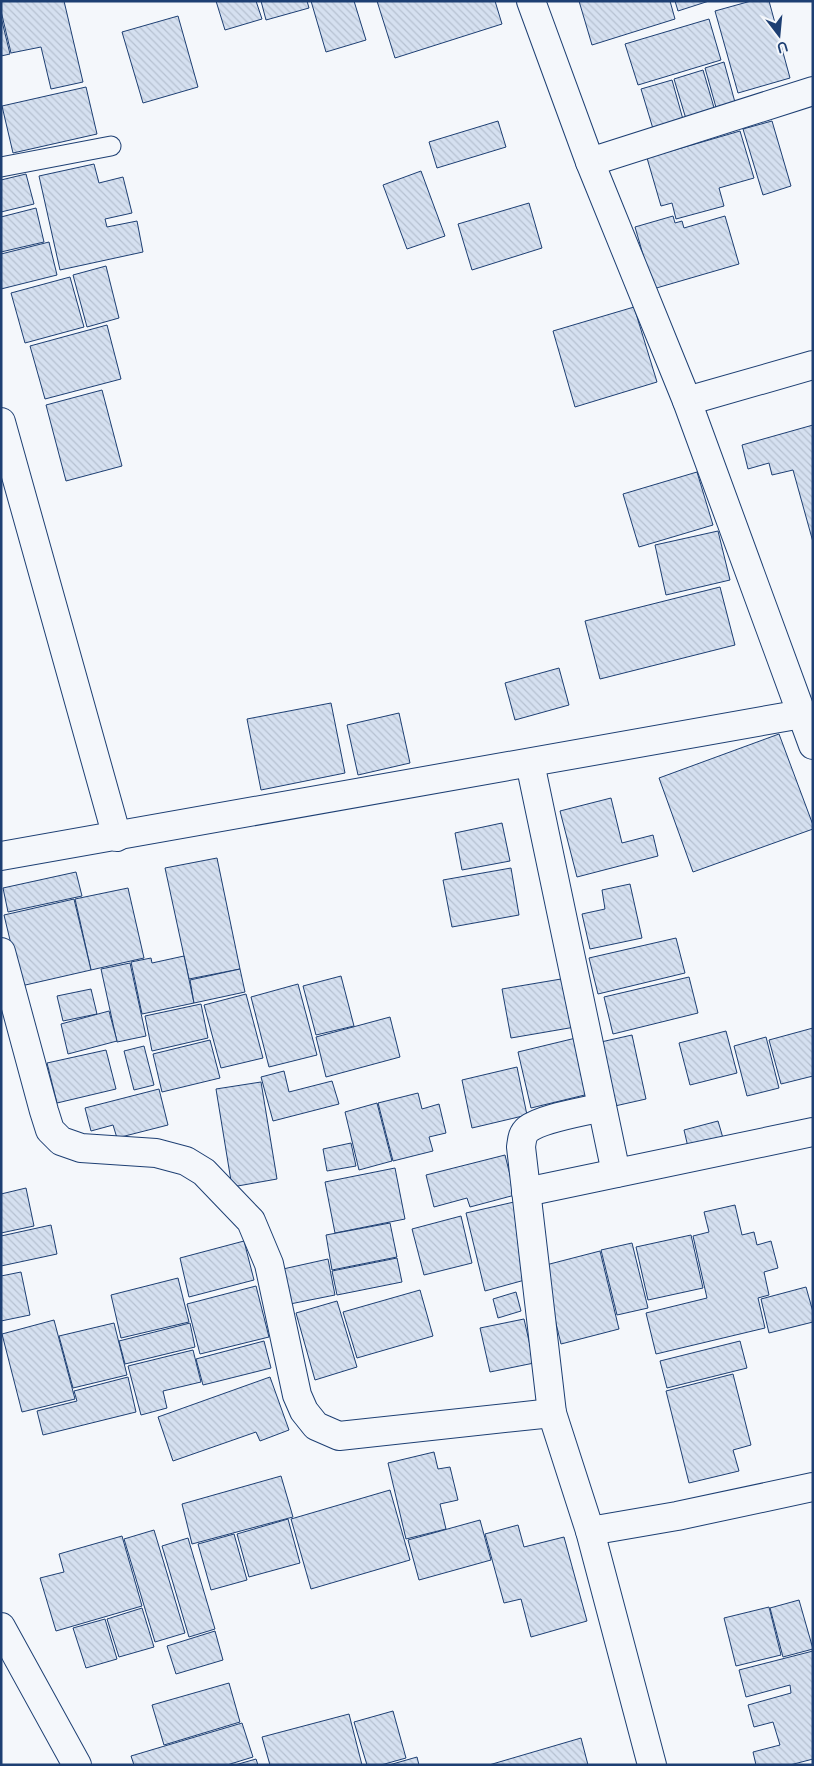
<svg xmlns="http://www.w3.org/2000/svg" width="814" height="1766" font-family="'Varela Round',sans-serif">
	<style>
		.building { fill: url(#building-back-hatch); stroke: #1d3f73 }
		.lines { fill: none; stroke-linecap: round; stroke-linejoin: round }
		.lane-casing { stroke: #1d3f73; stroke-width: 21 }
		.street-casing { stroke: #1d3f73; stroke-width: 30 }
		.secondary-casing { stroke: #1d3f73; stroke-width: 30 }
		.lane { stroke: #f4f7fb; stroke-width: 19 }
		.street { stroke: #f4f7fb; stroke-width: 28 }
		.secondary { stroke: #f4f7fb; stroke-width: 28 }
	</style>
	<defs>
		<pattern id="building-back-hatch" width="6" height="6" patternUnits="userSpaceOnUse" patternTransform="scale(1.25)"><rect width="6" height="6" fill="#d5e0f0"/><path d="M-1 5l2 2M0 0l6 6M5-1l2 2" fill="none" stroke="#b6c1d1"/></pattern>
	</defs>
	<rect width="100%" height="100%" fill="#f4f7fb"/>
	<!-- building -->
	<g class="building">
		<polygon points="1,1 64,1 83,82 51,89 41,47 11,53 1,11"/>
		<polygon points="216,1 256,1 262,19 225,30"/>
		<polygon points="261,1 307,1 309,8 266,20"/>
		<polygon points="311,1 354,1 366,40 326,52"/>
		<polygon points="377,1 495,1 502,24 395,58"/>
		<polygon points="579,1 670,1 675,19 592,45"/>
		<polygon points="675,1 709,1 678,11"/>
		<polygon points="751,1 769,1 790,78 738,93 715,11"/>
		<polygon points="178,16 198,87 143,103 122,32"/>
		<polygon points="1,17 10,54 1,56"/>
		<polygon points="709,19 721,60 638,85 625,44"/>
		<polygon points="724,62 736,106 717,111 705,68"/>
		<polygon points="703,70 715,111 686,119 674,79"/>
		<polygon points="672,80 684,123 654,132 641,89"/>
		<polygon points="86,87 97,134 13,153 2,106"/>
		<polygon points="498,121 506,147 437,168 429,142"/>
		<polygon points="772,121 791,186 763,195 743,129"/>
		<polygon points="740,131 754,178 719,188 724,206 676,219 672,203 661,206 647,158"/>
		<polygon points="94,164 99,183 123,177 132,213 105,219 107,227 137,221 143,252 60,270 39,176"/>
		<polygon points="421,171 445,236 407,249 383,185"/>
		<polygon points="26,174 34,204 1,212 1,180"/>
		<polygon points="529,203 542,248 472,270 458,224"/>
		<polygon points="36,208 44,242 1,252 1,217"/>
		<polygon points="673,216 675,223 682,221 684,228 725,216 739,264 653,289 635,227"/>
		<polygon points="49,242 57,275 1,289 1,254"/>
		<polygon points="106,266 119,318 87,327 73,275"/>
		<polygon points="70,277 84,327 25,343 11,293"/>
		<polygon points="634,307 657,382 575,407 553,331"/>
		<polygon points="107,325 121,379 45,399 30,346"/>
		<polygon points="102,390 122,466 66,481 46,405"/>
		<polygon points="813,425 813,542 793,470 772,475 769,463 748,469 742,445"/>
		<polygon points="697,472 713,525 639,547 623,494"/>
		<polygon points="718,531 730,580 666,595 655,545"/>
		<polygon points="720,587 735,645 600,679 585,621"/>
		<polygon points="559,668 569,705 515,720 505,683"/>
		<polygon points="331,703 345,773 261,790 247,719"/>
		<polygon points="399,713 410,763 358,775 347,725"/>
		<polygon points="779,734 813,825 813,829 693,872 659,778"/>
		<polygon points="611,798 622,843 653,835 658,856 577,877 560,811"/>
		<polygon points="502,823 510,861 462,870 455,833"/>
		<polygon points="217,858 240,969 189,979 165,868"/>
		<polygon points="511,868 519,915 452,927 443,880"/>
		<polygon points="76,872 82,896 8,912 3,888"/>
		<polygon points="630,884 642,938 590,949 582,914 605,909 602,890"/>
		<polygon points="128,888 144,958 91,970 75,899"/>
		<polygon points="74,899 91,970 21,986 4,915"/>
		<polygon points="676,938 685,973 598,994 589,958"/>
		<polygon points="184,956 194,1003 142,1014 131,962 151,958 152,963"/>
		<polygon points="130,963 146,1036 117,1042 101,969"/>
		<polygon points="240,969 245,992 194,1003 190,980"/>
		<polygon points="341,976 354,1026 316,1035 303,986"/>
		<polygon points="689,977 698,1013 613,1034 604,997"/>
		<polygon points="567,978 575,1027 511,1038 502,989"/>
		<polygon points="298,984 317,1055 269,1067 251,997"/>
		<polygon points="91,989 97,1014 63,1021 57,996"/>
		<polygon points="246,994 263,1058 221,1068 204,1005"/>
		<polygon points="201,1004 208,1038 152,1051 145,1016"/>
		<polygon points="109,1011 117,1041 68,1054 61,1024"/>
		<polygon points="390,1017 400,1057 326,1077 316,1037"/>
		<polygon points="813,1028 813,1076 781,1084 769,1040"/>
		<polygon points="726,1031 737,1073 690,1085 679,1043"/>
		<polygon points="632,1035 646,1099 606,1108 592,1044"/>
		<polygon points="580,1037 593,1093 531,1108 518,1052"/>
		<polygon points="766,1037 779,1088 747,1096 734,1046"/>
		<polygon points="210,1040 220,1078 162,1092 153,1054"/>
		<polygon points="144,1046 154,1085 134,1090 124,1051"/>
		<polygon points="106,1050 116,1089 57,1103 47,1063"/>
		<polygon points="517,1067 527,1115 472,1128 462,1080"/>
		<polygon points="284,1071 289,1092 332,1081 339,1104 273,1121 261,1077"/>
		<polygon points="261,1082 277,1179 232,1187 216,1089"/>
		<polygon points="159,1089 168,1125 117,1138 113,1125 91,1131 85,1108"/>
		<polygon points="418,1093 422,1109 439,1104 446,1133 429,1137 433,1151 393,1161 378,1103"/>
		<polygon points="377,1103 392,1161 359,1170 345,1112"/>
		<polygon points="718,1121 723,1138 688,1147 684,1130"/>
		<polygon points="351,1143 356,1166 327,1171 323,1149"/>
		<polygon points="505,1155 515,1195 470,1207 467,1198 434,1207 426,1175"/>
		<polygon points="395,1168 405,1219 335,1233 325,1182"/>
		<polygon points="26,1188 34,1226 1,1233 1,1194"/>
		<polygon points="514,1202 532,1278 485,1291 466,1213"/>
		<polygon points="735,1205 742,1235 754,1232 757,1245 771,1241 778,1268 764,1272 769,1295 758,1298 765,1328 656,1354 646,1313 707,1298 693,1236 709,1232 704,1212"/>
		<polygon points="461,1216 472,1263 424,1275 412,1229"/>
		<polygon points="390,1223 397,1257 332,1270 326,1235"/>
		<polygon points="51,1225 57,1254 1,1266 1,1236"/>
		<polygon points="691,1235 703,1288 648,1300 636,1247"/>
		<polygon points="244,1241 254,1280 189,1297 180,1258"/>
		<polygon points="632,1243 648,1308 617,1315 601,1250"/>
		<polygon points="600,1251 619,1329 561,1344 542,1266"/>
		<polygon points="397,1258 402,1282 337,1295 332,1271"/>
		<polygon points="328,1259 335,1295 290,1304 283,1269"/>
		<polygon points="21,1272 30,1315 1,1321 1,1276"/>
		<polygon points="178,1278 189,1322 121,1338 111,1295"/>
		<polygon points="256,1286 269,1337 200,1354 187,1304"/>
		<polygon points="806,1287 813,1312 813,1322 769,1333 761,1299"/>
		<polygon points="420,1290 433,1336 357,1358 343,1312"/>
		<polygon points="516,1292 521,1311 498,1318 493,1299"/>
		<polygon points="337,1301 357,1367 315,1380 296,1313"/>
		<polygon points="524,1319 534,1363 490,1372 480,1328"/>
		<polygon points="54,1320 75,1399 22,1412 2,1334"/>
		<polygon points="114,1323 127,1375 73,1388 59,1336"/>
		<polygon points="190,1323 195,1347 125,1364 119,1341"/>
		<polygon points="264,1341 271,1368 203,1385 196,1359"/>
		<polygon points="740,1341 747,1368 667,1388 660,1361"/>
		<polygon points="193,1350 201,1382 163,1391 167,1408 141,1415 128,1366"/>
		<polygon points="733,1374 751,1445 733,1450 739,1471 689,1483 666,1391"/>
		<polygon points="128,1377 136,1412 43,1435 37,1411 77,1401 74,1391"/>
		<polygon points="270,1377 289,1430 260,1441 256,1432 173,1461 158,1417"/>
		<polygon points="434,1452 438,1469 450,1467 458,1500 440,1504 446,1529 406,1539 388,1463"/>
		<polygon points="281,1476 293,1517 192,1544 182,1504"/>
		<polygon points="390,1490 410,1560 311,1589 291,1519"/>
		<polygon points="288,1519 300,1563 249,1577 237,1534"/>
		<polygon points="480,1520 491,1560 419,1580 408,1540"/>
		<polygon points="518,1525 524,1547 564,1537 587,1621 531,1637 521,1599 504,1603 485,1534"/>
		<polygon points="154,1530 185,1633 155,1642 124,1539"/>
		<polygon points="234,1534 247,1580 211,1590 198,1544"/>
		<polygon points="122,1536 142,1606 56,1631 40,1578 64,1572 59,1554"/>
		<polygon points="188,1538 215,1629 189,1637 162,1546"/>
		<polygon points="799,1600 813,1649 783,1657 770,1608"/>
		<polygon points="769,1607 781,1655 736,1666 724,1618"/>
		<polygon points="142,1608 154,1647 119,1657 107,1619"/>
		<polygon points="105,1619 117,1659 86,1668 73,1628"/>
		<polygon points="215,1631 223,1660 176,1674 167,1646"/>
		<polygon points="813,1651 813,1759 790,1765 756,1765 753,1752 780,1745 773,1722 754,1727 748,1705 791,1693 790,1685 746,1697 739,1670"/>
		<polygon points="229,1683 240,1722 164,1745 152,1705"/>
		<polygon points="393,1711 406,1758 381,1765 367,1765 354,1722"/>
		<polygon points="349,1714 362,1765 270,1765 262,1737"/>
		<polygon points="242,1723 253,1757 227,1765 134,1765 131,1756"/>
		<polygon points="581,1738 588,1765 489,1765"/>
		<polygon points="417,1757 419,1765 389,1765"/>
		<polygon points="256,1759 258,1765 235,1765"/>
	</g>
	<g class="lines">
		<!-- lane casing -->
		<g class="lane-casing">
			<polyline id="lane" points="1,167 111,146"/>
		</g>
		<!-- street casing -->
		<g class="street-casing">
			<g id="street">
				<polyline points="590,162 813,91"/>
				<polyline points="687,401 813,365"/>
				<polyline points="1,422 117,837"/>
				<polyline points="530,763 616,1173"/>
				<polyline points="1,856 802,714"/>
				<polyline points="1,952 44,1111 50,1130 61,1141 81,1148 156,1153 186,1161 204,1172 251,1221 269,1264 297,1395 304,1411 316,1426 339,1436 552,1413"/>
				<path d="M602,1107C583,1112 542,1118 528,1129C522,1134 522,1140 521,1147L552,1413L590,1531L652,1765"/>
				<polyline points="526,1192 813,1132"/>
				<polyline points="590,1531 677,1516 813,1487"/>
				<polyline points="1,1627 77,1765"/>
			</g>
		</g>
		<!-- secondary casing -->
		<g class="secondary-casing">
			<polyline id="secondary" points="531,1 590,162 687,401 813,745"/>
		</g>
		<!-- lane -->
		<use href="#lane" class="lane"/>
		<!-- street -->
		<use href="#street" class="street"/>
		<!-- secondary -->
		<use href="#secondary" class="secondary"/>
	</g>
	<!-- border -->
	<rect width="814" height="1766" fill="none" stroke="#1d3f73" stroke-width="5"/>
	<!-- north arrow -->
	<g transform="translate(779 35) rotate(164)" stroke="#f4f7fb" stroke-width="4" paint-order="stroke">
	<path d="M0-4L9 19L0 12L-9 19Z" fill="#1d3f73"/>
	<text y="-8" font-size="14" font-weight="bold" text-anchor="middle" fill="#1d3f73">U</text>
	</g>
</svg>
